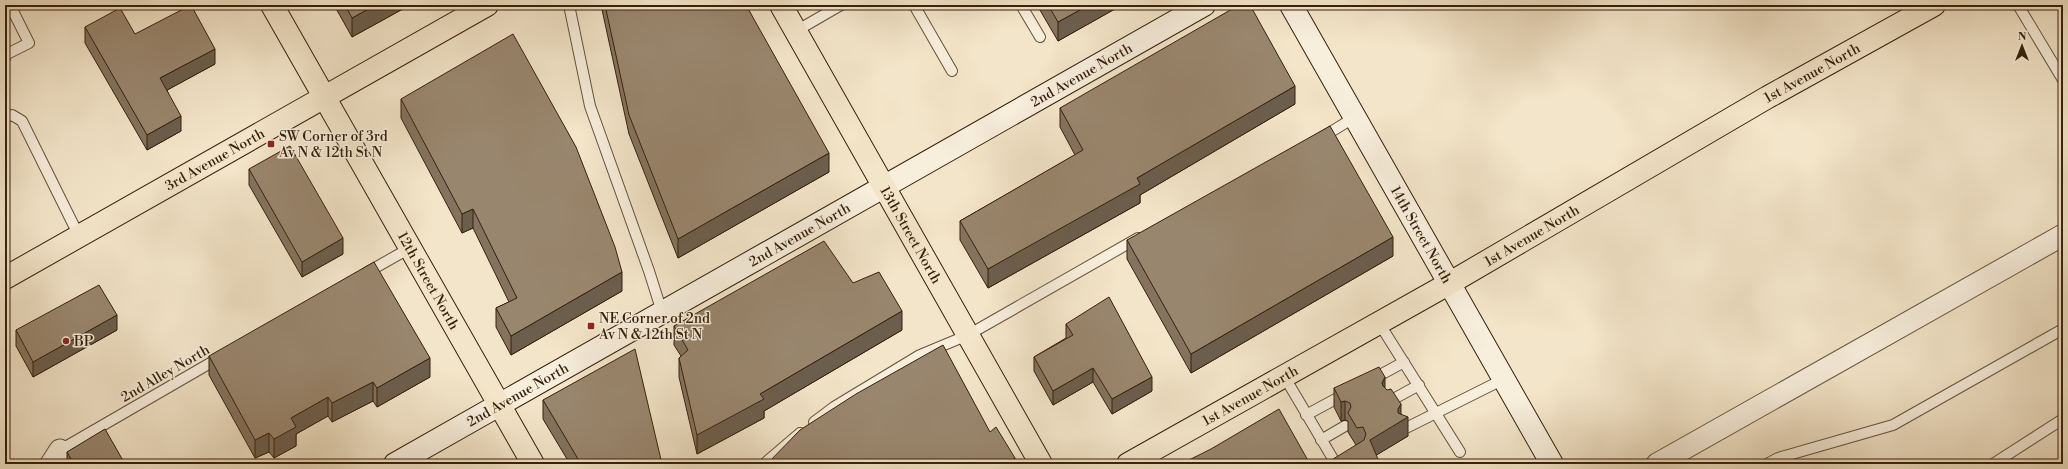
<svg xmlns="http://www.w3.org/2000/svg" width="2068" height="469" font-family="'Libre Bodoni',serif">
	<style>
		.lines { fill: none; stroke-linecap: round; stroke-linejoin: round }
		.lane-casing { stroke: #66513b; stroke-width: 12 }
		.street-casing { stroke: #66513b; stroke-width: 23 }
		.secondary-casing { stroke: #37200c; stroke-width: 24 }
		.primary-casing { stroke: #37200c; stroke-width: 24 }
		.lane { stroke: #f7eedc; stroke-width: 10 }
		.street { stroke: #f7eedc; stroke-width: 21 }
		.secondary { stroke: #f7eedc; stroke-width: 22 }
		.primary { stroke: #f3e5c9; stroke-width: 22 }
		.wall { fill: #84735f; stroke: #37200c }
		.shaded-wall { fill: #6b5e4d; stroke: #37200c }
		.building { fill: #99866e; stroke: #37200c }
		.poi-dot { fill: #8f2418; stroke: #f7eedc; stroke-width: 1.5 }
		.labels { text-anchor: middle; stroke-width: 3; stroke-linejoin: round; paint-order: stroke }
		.street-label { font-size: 14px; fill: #37200c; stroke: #f7eedc }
		.poi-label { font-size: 14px; fill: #37200c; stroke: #f7eedc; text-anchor: start }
	</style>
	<rect width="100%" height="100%" fill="#f3e5c9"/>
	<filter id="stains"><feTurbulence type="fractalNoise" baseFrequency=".005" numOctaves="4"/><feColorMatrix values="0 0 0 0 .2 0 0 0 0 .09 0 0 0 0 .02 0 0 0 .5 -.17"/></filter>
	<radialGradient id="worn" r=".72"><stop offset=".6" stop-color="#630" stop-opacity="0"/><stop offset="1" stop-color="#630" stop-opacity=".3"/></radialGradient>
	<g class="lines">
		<!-- lane casing -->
		<g class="lane-casing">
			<g id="lane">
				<polyline points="569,5 590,106 649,271 662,312"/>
				<polyline points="914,5 952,71"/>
				<polyline points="1021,5 1040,37"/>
				<polyline points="2018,5 2063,80"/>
				<polyline points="796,31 841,5"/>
				<polyline points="5,58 7,54 29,43 10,5"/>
				<polyline points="5,117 12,115 22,121 79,236"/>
				<polyline points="1321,138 1355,117"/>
				<polyline points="366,273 410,248"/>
				<polyline points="1379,323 1460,452"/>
				<polyline points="1284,376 1336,464"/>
				<polyline points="1371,380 1404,362"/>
				<polyline points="1388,402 1419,385"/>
				<polyline points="1306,415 1345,394"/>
				<polyline points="814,422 834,407 920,355 968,335 1138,238"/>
				<polyline points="1404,429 1504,379"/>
				<polyline points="1321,440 1345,426"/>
				<polyline points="60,450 219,358"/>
				<polyline points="764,464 800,433"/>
				<polyline points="1767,464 1778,458 1893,425 2063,329"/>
				<polyline points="1993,464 2063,419"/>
			</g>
		</g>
		<!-- street casing -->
		<g class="street-casing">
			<g id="street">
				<polyline points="51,464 60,450"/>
				<polyline points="1657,464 2063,235"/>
			</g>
		</g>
		<!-- secondary casing -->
		<g class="secondary-casing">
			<g id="secondary">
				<path id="s1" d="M1291,5L1552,464"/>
				<path id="s2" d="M395,464L1204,5"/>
			</g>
		</g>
		<!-- primary casing -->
		<g class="primary-casing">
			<g id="primary">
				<path id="s3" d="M272,5L533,464"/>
				<path id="s4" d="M781,5L1041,464"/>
				<path id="s5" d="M5,278L487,5"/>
				<path id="s6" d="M1128,464L1450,283L1768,97L1934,5"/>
			</g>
		</g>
		<!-- lane -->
		<use href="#lane" class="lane"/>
		<!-- street -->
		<use href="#street" class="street"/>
		<!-- secondary -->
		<use href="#secondary" class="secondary"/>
		<!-- primary -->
		<use href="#primary" class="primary"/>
	</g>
	<!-- wall -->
	<g class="wall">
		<polygon points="334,5 410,5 352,37"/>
		<polygon points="601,5 746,5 829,172 678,258 629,134"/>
		<polygon points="1037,5 1122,5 1058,41"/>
		<polygon points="85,27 215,64 167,90 181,131 147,150 85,43"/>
		<polygon points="401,99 622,291 511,355 496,327 496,308 509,302 473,228 462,233 401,118"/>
		<polygon points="1295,104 1140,195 1140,203 988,288 960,240 960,221 1075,155 1060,127 1060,108"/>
		<polygon points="249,169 343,254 302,277 249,185"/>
		<polygon points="1127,240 1393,256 1191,373 1127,259"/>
		<polygon points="853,283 902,330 764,411 764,418 697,454 679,377 679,358 681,356 674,345 674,326"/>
		<polygon points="1066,324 1152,391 1112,414 1093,382 1053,405 1034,371 1034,357 1066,338"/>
		<polygon points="16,330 117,330 33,377 16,346"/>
		<polygon points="209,356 430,377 377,407 373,401 332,422 328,416 296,434 296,446 274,458 269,452 255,458 209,375"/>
		<polygon points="1334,388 1385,388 1401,414 1408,436 1376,455 1356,445 1348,432 1348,421 1345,420 1341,421 1334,407"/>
		<polygon points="543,400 662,464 570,464 543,419"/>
		<polygon points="67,452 125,464 67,464"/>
	</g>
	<!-- shaded-wall -->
	<g class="shaded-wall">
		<polygon points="376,5 410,5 352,37 352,18"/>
		<polygon points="1089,5 1122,5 1058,41 1058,22"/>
		<polygon points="215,49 215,64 160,94 160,78"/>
		<polygon points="1295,86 1295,104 1140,195 1140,203 988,288 988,269 1137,178"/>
		<polygon points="181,116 181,131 147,150 147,135"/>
		<polygon points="829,153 829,172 678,258 678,239"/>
		<polygon points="473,209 473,228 462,233 462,214"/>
		<polygon points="1393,237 1393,256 1191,373 1191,354"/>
		<polygon points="343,238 343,254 302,277 302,262"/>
		<polygon points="622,272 622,291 511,355 511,336"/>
		<polygon points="902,311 902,330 764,411 764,418 697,454 697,435 760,394"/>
		<polygon points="117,315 117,330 33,377 33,362"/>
		<polygon points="430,358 430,377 377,407 377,388"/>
		<polygon points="1093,368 1093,382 1053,405 1053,391"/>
		<polygon points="1152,377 1152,391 1112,414 1112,399"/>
		<polygon points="1385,377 1385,396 1382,383"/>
		<polygon points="373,382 373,401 332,422 332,403"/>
		<polygon points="328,397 328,416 296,434 296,446 274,458 274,439 291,418"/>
		<polygon points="1345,401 1345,420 1341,421 1341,402"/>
		<polygon points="1401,404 1401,421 1408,417 1408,436 1370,459 1370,440 1398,409"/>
		<polygon points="269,433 269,452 255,458 255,440"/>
		<polygon points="1015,458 1015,464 1005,464"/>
	</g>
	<!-- building -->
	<g class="building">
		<polygon points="191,5 215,49 160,78 181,116 147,135 85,27 120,8 135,34"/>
		<polygon points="345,5 376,5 352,18"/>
		<polygon points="605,5 746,5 829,153 678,239 629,115"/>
		<polygon points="1048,5 1089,5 1058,22"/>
		<polygon points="1239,5 1250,5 1295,86 1137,178 1140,184 988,269 960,221 1083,150 1060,108"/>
		<polygon points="513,34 576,147 615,247 622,272 511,336 496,308 517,298 473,209 462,214 401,99"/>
		<polygon points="1330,126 1393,237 1191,354 1127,240"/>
		<polygon points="290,146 343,238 302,262 249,169"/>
		<polygon points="824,241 853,283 879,272 902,311 760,394 764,399 697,435 679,358 688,350 674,326"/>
		<polygon points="374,262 430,358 377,388 373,382 332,403 328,397 291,418 296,427 274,439 269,433 255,440 209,356"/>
		<polygon points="99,285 117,315 33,362 16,330"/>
		<polygon points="1109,297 1152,377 1112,399 1093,368 1053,391 1034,357 1073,335 1066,324"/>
		<polygon points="943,345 990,432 996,427 1015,458 1005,464 767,464 800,430 856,394"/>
		<polygon points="635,349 662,464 581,464 543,400"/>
		<polygon points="1379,367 1385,377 1382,383 1383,386 1387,390 1391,389 1401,404 1398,409 1398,413 1408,417 1370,440 1380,464 1325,464 1364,440 1366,434 1363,427 1357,428 1348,413 1351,407 1350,403 1345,401 1341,402 1334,388"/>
		<polygon points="1279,409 1310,464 1181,464 1211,449"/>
		<polygon points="105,429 125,464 74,464 67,452"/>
	</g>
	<!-- markers -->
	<g class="poi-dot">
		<rect x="267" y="140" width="8" height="8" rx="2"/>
		<rect x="587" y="322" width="8" height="8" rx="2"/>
		<circle cx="66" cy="341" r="4"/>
	</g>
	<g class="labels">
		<!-- street labels -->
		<g class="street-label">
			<text dy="5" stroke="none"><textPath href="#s6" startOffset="788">1st Avenue North</textPath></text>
			<text dy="5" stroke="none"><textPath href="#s2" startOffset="789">2nd Avenue North</textPath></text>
			<text dy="5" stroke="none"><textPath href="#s5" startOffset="241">3rd Avenue North</textPath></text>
			<text dy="5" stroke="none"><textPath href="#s2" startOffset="465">2nd Avenue North</textPath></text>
			<text dy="5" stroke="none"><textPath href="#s1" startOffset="264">14th Street North</textPath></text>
			<text dy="5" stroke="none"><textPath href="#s4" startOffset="264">13th Street North</textPath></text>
			<text dy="5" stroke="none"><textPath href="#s6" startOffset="464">1st Avenue North</textPath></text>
			<text dy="5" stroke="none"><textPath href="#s3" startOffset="317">12th Street North</textPath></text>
			<text transform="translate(165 373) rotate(-30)" y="5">2nd Alley North</text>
			<text dy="5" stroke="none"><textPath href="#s2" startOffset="141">2nd Avenue North</textPath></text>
			<text dy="5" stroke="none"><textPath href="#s6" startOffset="140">1st Avenue North</textPath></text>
		</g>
		<!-- poi labels -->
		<g class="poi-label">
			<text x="279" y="141">SW Corner of 3rd<tspan x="279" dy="16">Av N &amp; 12th St N</tspan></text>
			<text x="599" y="323">NE Corner of 2nd<tspan x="599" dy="16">Av N &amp; 12th St N</tspan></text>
			<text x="74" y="346">BP</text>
		</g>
	</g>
	<!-- margin -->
	<rect width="2068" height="469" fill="none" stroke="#f3e5c9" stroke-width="20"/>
	<rect x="6" y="6" width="2056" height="457" fill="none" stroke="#37200c" stroke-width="2"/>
	<rect x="10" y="10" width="2048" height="449" fill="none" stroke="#37200c"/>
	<!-- north arrow -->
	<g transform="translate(2022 46)" stroke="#f7eedc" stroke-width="3" paint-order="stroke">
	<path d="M0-3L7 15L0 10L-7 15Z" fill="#37200c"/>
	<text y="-6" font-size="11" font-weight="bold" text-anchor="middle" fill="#37200c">N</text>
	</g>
	<rect width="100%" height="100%" filter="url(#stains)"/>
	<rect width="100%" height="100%" fill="url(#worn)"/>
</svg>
